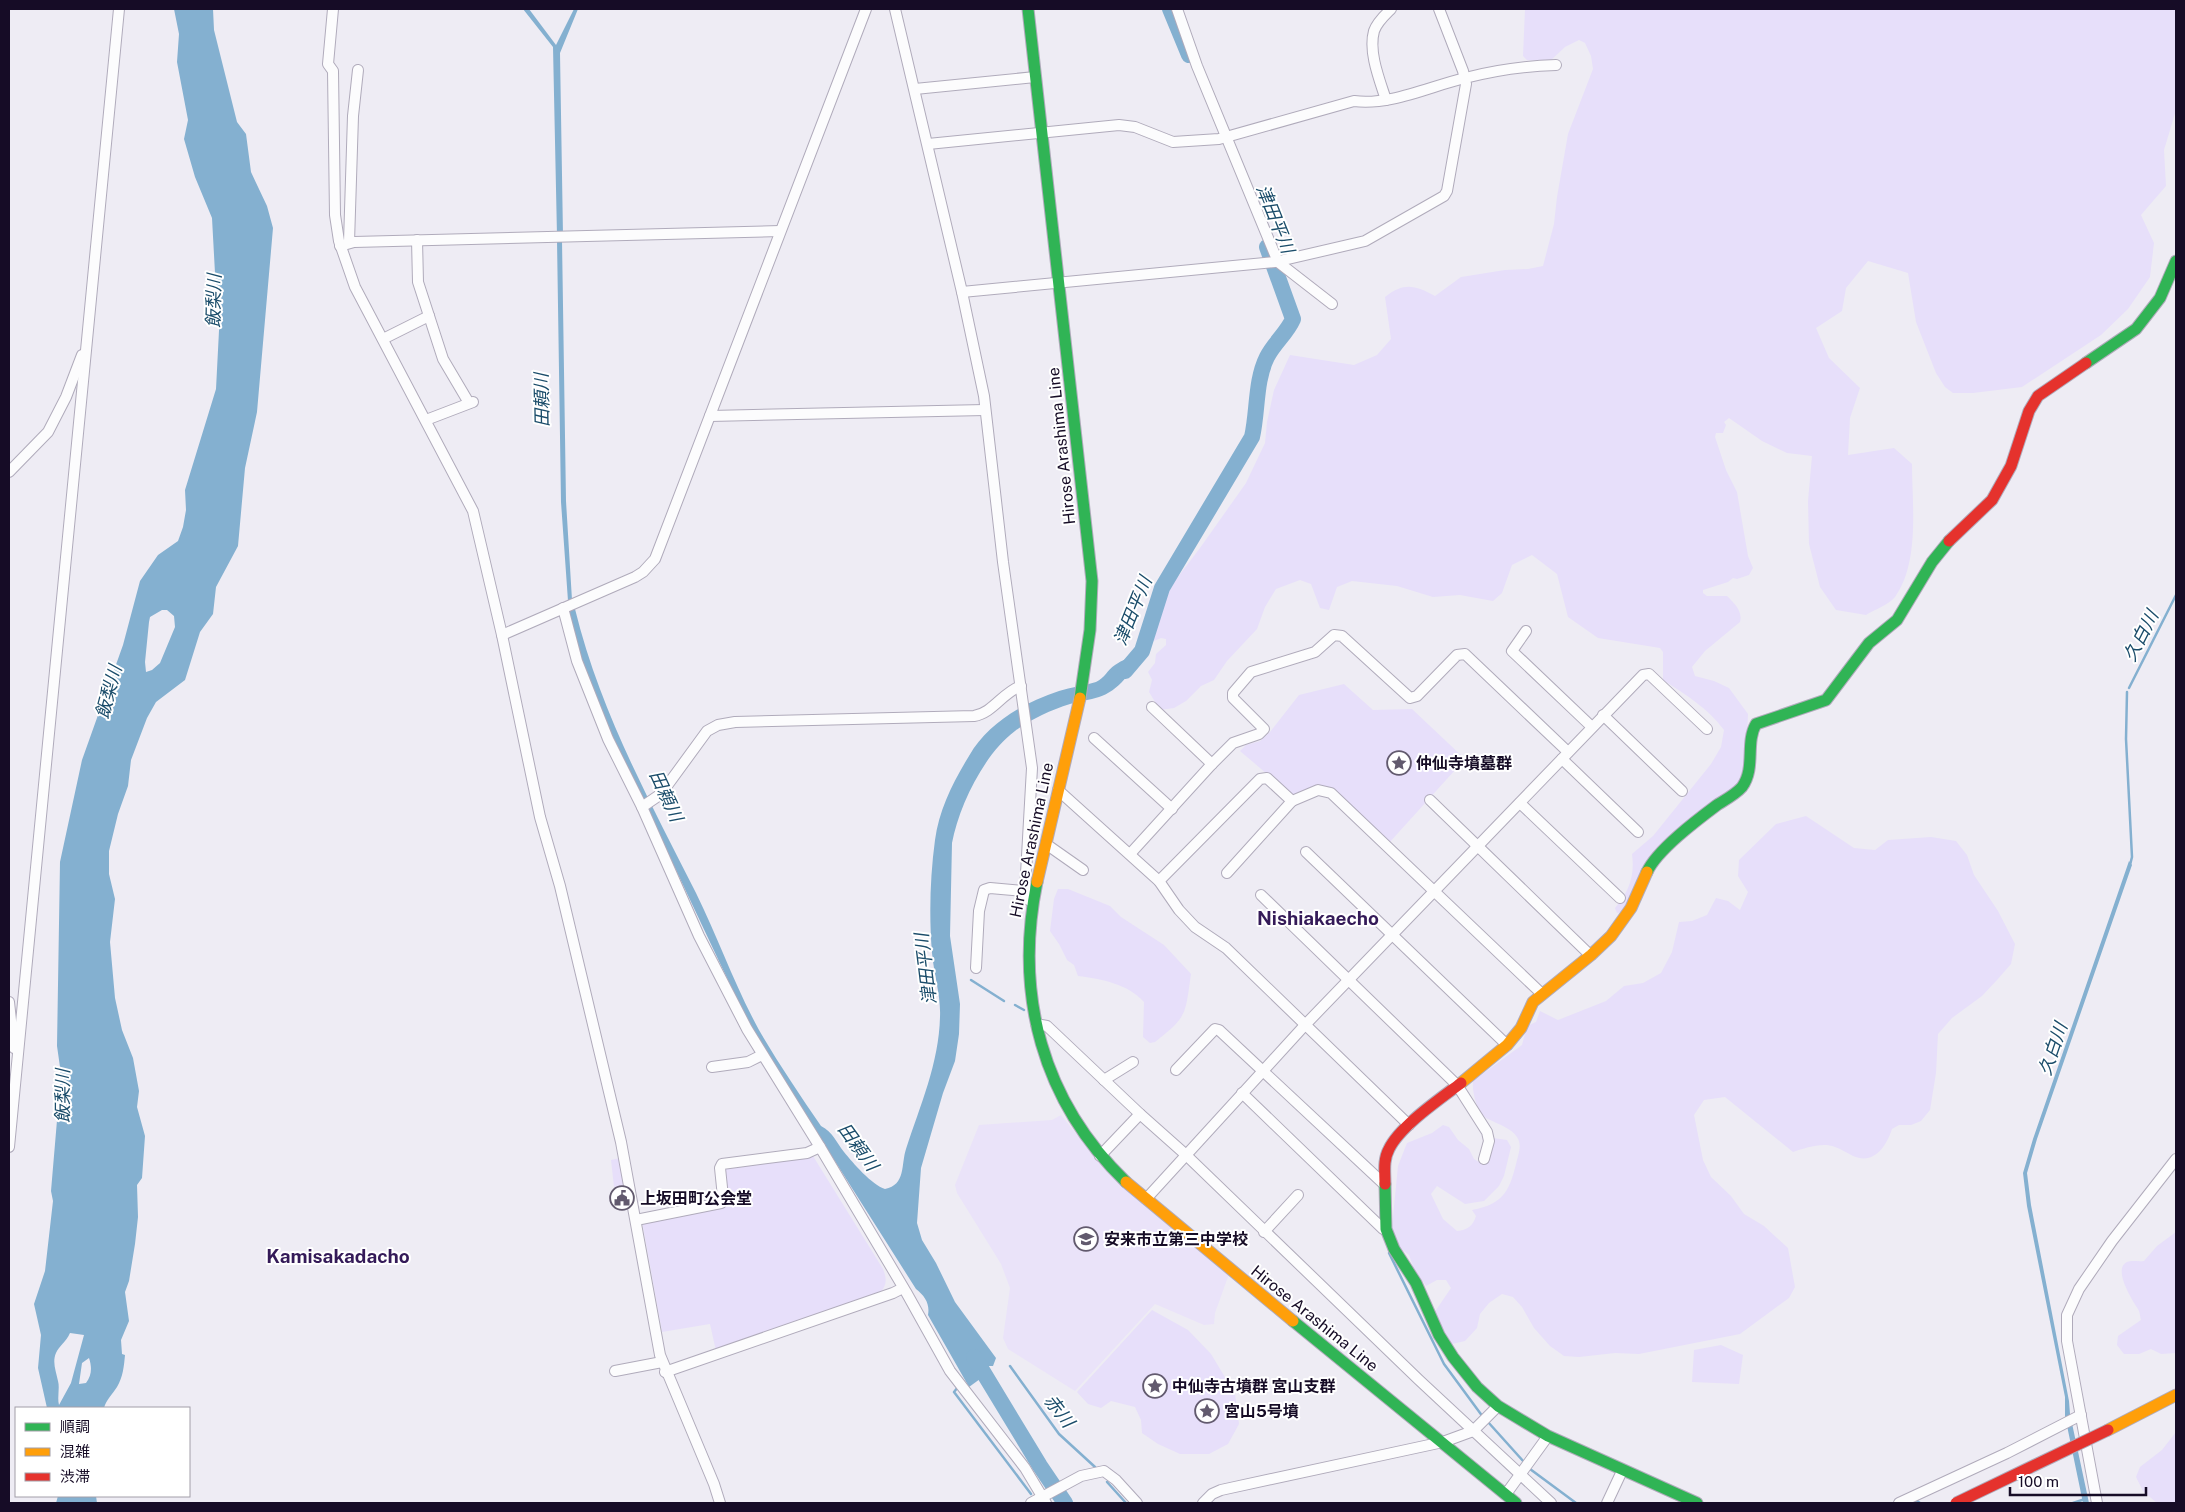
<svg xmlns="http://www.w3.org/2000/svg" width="2185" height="1512" font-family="'Public Sans','Noto Sans JP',sans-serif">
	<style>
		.built { fill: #eae3f9 }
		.green { fill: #e7dffa }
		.water { fill: #84b0d0; fill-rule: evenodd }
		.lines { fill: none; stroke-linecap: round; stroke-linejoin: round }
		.stream { stroke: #84b0d0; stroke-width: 2.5 }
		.river { stroke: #84b0d0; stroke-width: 16 }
		.street-casing { stroke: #b0abbb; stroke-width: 12 }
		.fast-casing { stroke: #b0abbb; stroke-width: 13 }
		.slow-casing { stroke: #b0abbb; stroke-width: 13 }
		.jam-casing { stroke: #b0abbb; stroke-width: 13 }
		.street { stroke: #fcfcfd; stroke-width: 10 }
		.fast { stroke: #30b455; stroke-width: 11 }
		.slow { stroke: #ff9f0a; stroke-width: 11 }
		.jam { stroke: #e5322d; stroke-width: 11 }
		.jam-bridge-casing { stroke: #b0abbb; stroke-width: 13; stroke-linecap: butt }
		.jam-bridge { stroke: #e5322d; stroke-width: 11 }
		.labels { text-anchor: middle; stroke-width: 4; stroke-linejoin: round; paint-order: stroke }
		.street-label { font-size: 16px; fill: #160c26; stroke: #fff }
		.poi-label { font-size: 16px; font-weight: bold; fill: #160c26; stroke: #fff; text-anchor: start }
		.water-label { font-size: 18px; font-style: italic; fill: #1a4c6a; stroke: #fff }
		.quarter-label { font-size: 19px; font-weight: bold; fill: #341a58; stroke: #fff }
	</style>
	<rect width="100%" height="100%" fill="#eeecf4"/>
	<!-- built -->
	<polygon class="built" points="1061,1115 1105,1169 1229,1274 1215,1313 1214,1324 1204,1325 1155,1304 1075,1391 1008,1349 1003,1338 1010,1288 1001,1264 957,1193 955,1185 979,1125 1052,1120"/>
	<!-- green -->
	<g class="green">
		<path d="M1525,9H2176V110L2164,150L2166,186L2141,215L2154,243L2150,277L2128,309L2101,335L2022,387L1973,393H1953L1945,387L1936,373L1916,322L1908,273L1868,261L1846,288L1842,311L1816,328L1829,358L1860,388L1850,418L1848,455L1894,448L1912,464C1912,504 1920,562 1895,597C1890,604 1874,610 1866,615L1836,610L1820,587L1809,544L1808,501L1812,456L1787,453L1762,441L1729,418L1724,422L1726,425L1723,433H1716L1715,437L1726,470L1737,492L1748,556L1753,568L1749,575L1737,579L1733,578L1728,582L1703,590V593L1707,596H1727C1734,603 1743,611 1740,622L1705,651L1692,667L1695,676L1714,681L1729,688L1748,714L1746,762L1738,783L1694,818L1622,912L1617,913L1615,908C1629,892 1635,876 1632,854L1653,836L1711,764L1721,747L1724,730C1708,708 1686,695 1663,680V652L1660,648L1598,638L1568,617L1557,574L1532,555L1512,565L1502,593L1493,601L1460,595L1433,597L1397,586L1352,581L1337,587L1329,610L1320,608L1311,584L1300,580L1276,589L1265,607L1257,629L1227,661L1214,680L1201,686L1186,701L1174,708L1160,710L1149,692L1152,680L1148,672L1155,663L1156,654L1166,645V639L1161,638L1154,641L1150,640L1154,624L1171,586L1200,548L1246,483L1265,443L1267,422L1274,390L1290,355L1354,365L1377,355L1391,339L1385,297C1404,282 1415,285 1435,296L1461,277L1505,270L1528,269L1543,266L1554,224L1557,197L1568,134L1593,69L1591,56L1585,43L1579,40L1565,47L1549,62L1527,60L1523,56Z"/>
		<polygon points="1344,684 1373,710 1412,709 1465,759 1389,843 1333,791 1293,796 1240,751 1246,745 1260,741 1270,732 1299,695"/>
		<path d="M1806,816L1854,848L1875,850L1888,840L1931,837L1956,841L1967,855L1974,875L1998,911L2015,944L2011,964L1997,980L1982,996L1952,1018L1938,1034L1936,1073L1930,1110L1921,1121L1911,1125H1899L1892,1129C1886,1147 1874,1165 1853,1156C1847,1153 1841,1149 1835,1147C1822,1142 1806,1148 1793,1152L1725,1097L1704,1100L1694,1115L1703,1160L1711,1177L1731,1196L1744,1214L1764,1226L1788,1248L1795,1287L1789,1298L1740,1334L1639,1354L1615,1353L1579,1357L1564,1356L1550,1346L1534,1328L1522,1307L1513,1297L1502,1294L1489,1303L1480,1314L1477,1328L1465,1341L1452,1344L1434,1313L1451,1288L1446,1280H1437L1426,1286L1414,1269L1409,1255L1396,1245L1392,1227L1398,1166L1407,1143L1432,1133L1443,1125L1449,1127L1458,1140L1469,1149L1474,1159L1479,1162L1486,1163L1493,1138L1507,1140L1511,1147L1504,1176L1499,1186L1484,1201L1465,1204L1437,1186L1431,1194L1443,1219L1457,1231C1467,1230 1473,1226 1476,1216L1472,1210C1505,1204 1510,1189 1517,1160C1519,1152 1522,1145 1517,1137C1511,1128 1498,1124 1488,1119C1477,1113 1472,1093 1473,1081L1522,1045L1527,1026L1536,1022L1540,1011L1558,1020L1606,1001L1624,986L1643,983L1661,973L1672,952L1679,922L1692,921L1707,915L1716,898L1728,901L1740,910L1748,892L1738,876L1739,860L1776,824Z"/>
		<path d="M1058,889H1068L1110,906L1121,917L1164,945L1191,974C1185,1015 1188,1016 1155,1042L1150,1043L1143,1037L1144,1002C1128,984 1102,979 1078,976L1074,965L1067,960L1059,944L1050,931L1054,899Z"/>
		<path d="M813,1156L883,1269C887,1279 887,1285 880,1293L716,1351L710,1324L662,1332L642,1221L724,1206L722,1171L726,1166Z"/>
		<polygon points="620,1158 626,1185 614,1187 611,1160"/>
		<path d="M2176,1232V1353L2161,1354L2151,1349L2139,1354H2124L2117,1345L2118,1336L2141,1320C2140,1317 2140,1312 2138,1309C2133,1301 2112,1269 2127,1262C2132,1260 2139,1262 2144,1261L2157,1246Z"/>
		<polygon points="1152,1310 1188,1330 1211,1354 1235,1394 1239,1424 1228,1444 1209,1454 1180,1454 1158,1444 1142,1433 1141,1420 1135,1407 1111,1401 1101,1408 1088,1404 1077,1392"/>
		<polygon points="1721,1345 1743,1355 1739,1384 1692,1382 1694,1350"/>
		<polygon points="2176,1432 2176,1503 2157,1503 2143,1491 2136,1477 2140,1467 2162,1450"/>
	</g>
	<!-- water -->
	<g class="water">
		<path d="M174,9H213L214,30L237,122L246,134L251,172L267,206L273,228L257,412L245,468L238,546L216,587L213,614L200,632L185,680L156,702L147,718L131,760L128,786L118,814L109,851V874L115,899L110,942L115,998L122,1030L133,1058L139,1091L137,1107L145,1136L142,1178L137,1185L138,1217L135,1244L129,1281L125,1292L129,1321L121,1340L122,1354L125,1355C124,1366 123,1377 117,1387C112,1395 106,1400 104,1408H47L38,1368L41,1335L34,1304L45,1271L53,1201L51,1191L60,1085V1067L57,1046L60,862L82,760L123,645L140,581L158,555L178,541L183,527L186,510L185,490L216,389L220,311L215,273L212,218L195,177L184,139L188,120L177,62L179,34ZM162,610H167L174,616L175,627L160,663L152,670L146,672L145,662L149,622L150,617ZM70,1333L84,1335L71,1383L59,1405C57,1397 60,1388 58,1381C56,1371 52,1362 56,1353C59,1346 66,1342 70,1333ZM89,1358C92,1367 92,1375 86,1383L79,1384L82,1363Z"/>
		<polygon points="523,9 529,9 556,45 574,9 578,9 560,53 563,236 557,236 553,47"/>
		<polygon points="557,240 562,240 566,501 572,600 568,601 561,502"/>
		<path d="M575,609C600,711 649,800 696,893C718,938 735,986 759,1030C778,1063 800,1095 821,1126C833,1132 836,1142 844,1152C853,1163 872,1185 885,1189C906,1185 901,1164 906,1149C920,1106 939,1063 940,1017C941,996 934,975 932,953C929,916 930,877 935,840C939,810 953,782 969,756C988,723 1023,703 1059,691C1071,687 1084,686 1096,682C1105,678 1107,670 1115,665C1122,660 1131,657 1139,653C1134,671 1118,691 1099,697C1090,700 1079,701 1070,704C1051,710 1031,719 1015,731C984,754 959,806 952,843L950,936L960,1004L959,1034L955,1061L943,1093L921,1168L917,1223L922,1240L936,1263L955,1302L996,1358L993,1366H988L991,1371L969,1387L928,1315C930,1304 925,1296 916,1289L751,1029L599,707L583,665L568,611Z"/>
		<polygon points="2129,861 2132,865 2037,1139 2027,1173 2031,1205 2069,1401 2070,1414 2089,1503 2083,1503 2065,1416 2065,1397 2027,1206 2023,1173 2033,1139"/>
		<polygon points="58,1496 96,1496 97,1503 56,1503"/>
	</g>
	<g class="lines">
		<!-- stream -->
		<g class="stream">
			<polyline points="2129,688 2176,595"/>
			<polyline points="2127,692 2126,739 2132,857 2130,865"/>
			<polyline points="971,980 1004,1001"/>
			<polyline points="1015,1005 1024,1010"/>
			<polyline points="1389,1253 1444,1364 1483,1417"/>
			<polyline points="1010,1366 1059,1434 1095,1467"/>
			<polyline points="958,1387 954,1392 1031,1494"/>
			<polyline points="1488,1422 1524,1462"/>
			<polyline points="1530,1469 1576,1503"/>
			<polyline points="1107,1482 1126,1503"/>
			<polyline points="1917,1501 1920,1503"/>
			<polyline points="2073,1503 2085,1499"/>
		</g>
		<!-- river -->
		<g class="river">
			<polyline points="1170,9 1189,55"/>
			<path d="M1125,671L1142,651L1162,588L1252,437C1258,411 1255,381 1267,357C1274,343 1287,333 1293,319L1267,247"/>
			<polyline points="974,1357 1040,1466 1065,1503"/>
		</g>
		<!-- street casing -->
		<g class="street-casing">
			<g id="street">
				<polyline points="333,9 328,64 333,71 335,215 339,241 355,287 473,511 502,635 540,817 560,886 621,1142 660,1355 714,1484 720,1503"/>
				<polyline points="895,9 962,292 984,396 1003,562 1032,768 1025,891 1027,899 1032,902"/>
				<polyline points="1177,9 1197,66 1278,262 1332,304"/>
				<polyline points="915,89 1035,77"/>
				<path d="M1386,100C1380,81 1368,52 1374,31C1377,22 1385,15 1391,9"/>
				<path d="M928,144L1119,125L1135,127L1173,142L1219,139L1354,101C1389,106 1431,86 1465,78C1496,70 1524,66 1556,65"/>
				<polyline points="417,240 418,282 443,359 469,403"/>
				<polyline points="349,242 353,116 358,70"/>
				<polyline points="340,246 354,242 780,231"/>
				<polyline points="962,292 1275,262 1365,241 1444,196 1447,191 1466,84 1463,71 1439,9"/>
				<polyline points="383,339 429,316"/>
				<polyline points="710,416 985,410"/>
				<polyline points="426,420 473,402"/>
				<polyline points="9,472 48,432 66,397 82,355"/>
				<polyline points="563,608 577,661 608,739 642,807 699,936 747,1029 820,1147 906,1292 950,1371 1025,1468 1046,1503"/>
				<polyline points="1526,631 1512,651 1592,727"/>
				<polyline points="502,635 635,577 643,572 655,559 866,9"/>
				<polyline points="1152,707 1212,764"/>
				<polyline points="1603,715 1682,791"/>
				<polyline points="1094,738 1172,809"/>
				<polyline points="1562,759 1638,832"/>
				<polyline points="1058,790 1159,881 1179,910 1195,927 1226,948 1409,1125"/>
				<polyline points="1430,800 1588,953"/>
				<polyline points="1520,803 1620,898"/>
				<path d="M642,807L661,794L707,731L718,725L735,722L974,716C993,713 1003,692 1021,686"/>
				<polyline points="1046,844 1083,870"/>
				<polyline points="1306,852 1507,1045"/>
				<polyline points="1130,854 1212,764 1233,743 1259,734 1264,729 1233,698 1233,693 1251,672 1315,652 1334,635 1342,636 1410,698 1417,696 1457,655 1465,654 1568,752"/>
				<polyline points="1227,873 1292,801"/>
				<polyline points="1159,881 1260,779 1267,778 1292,801 1318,790 1331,793 1542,994"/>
				<polyline points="1261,895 1457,1085 1487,1132 1489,1141 1484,1159"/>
				<polyline points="976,968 979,911 984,890 990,888 1025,891"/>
				<polyline points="9,1002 14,1048"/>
				<polyline points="1036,1024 1047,1026 1140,1114 1185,1154 1419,1380 1551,1503"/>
				<polyline points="712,1067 748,1062 762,1055"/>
				<polyline points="1176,1070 1215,1029 1219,1030 1385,1185"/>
				<polyline points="1104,1080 1133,1062"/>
				<polyline points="1242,1093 1383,1229 1386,1229"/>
				<polyline points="9,1147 119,9"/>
				<polyline points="1100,1156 1140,1114"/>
				<polyline points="1146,1199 1305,1025 1643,675 1649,674 1707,729"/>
				<polyline points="636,1220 721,1203 723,1197 720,1168 722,1164 807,1153 820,1147"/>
				<polyline points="1264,1232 1298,1195"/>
				<polyline points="615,1371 662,1362"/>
				<polyline points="665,1372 893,1293 903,1288"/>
				<polyline points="1506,1494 1548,1436"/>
				<polyline points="1031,1503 1081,1476 1104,1471 1116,1480 1137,1503"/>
				<polyline points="1203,1503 1212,1494 1221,1490 1443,1442 1473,1431 1498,1406"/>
				<polyline points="1607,1503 1622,1471"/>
				<polyline points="1899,1503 2007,1453 2081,1415"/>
				<polyline points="2097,1503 2067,1341 2067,1315 2079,1289 2112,1241 2176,1159"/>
			</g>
		</g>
		<!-- fast casing -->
		<g class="fast-casing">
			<g id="fast">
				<polyline points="1028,9 1092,581 1090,630 1080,698"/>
				<polyline points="2086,363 2136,329 2160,298 2176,261"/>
				<path d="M1647,872C1657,850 1697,820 1717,805C1725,800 1736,794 1742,787C1756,768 1745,743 1756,724L1826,700L1869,643L1897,620L1932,562L1949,541"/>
				<path d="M1037,882C1014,994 1042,1101 1126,1182"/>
				<polyline points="1385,1184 1386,1229 1394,1249 1416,1283 1439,1335 1453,1357 1477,1387 1498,1406 1548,1436 1697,1503"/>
				<polyline points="1293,1321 1516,1503"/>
			</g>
		</g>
		<!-- slow casing -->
		<g class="slow-casing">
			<g id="slow">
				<polyline points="1037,882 1080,698"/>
				<polyline points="1461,1083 1507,1045 1521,1028 1533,1002 1591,955 1611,936 1631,908 1647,872"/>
				<polyline points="1126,1182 1293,1321"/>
				<polyline points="2108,1430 2176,1395"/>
			</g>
		</g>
		<!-- jam casing -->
		<g class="jam-casing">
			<g id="jam">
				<polyline points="1949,541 1992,500 2011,466 2029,411 2038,396 2086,363"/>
				<path d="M1385,1184C1385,1172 1383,1160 1389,1149C1400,1126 1440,1099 1461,1083"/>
			</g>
		</g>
		<!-- street -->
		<use href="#street" class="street"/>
		<!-- fast -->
		<use href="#fast" class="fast"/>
		<!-- slow -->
		<use href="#slow" class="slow"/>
		<!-- jam -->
		<use href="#jam" class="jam"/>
		<!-- jam-bridge casing -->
		<g class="jam-bridge-casing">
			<polyline id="jam-bridge" points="1956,1503 2108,1430"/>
		</g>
		<!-- jam-bridge -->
		<use href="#jam-bridge" class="jam-bridge"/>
	</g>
	<!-- icons -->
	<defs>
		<g id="sight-ring" transform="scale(1.25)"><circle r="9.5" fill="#fff" stroke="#625a6e" stroke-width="1.5"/><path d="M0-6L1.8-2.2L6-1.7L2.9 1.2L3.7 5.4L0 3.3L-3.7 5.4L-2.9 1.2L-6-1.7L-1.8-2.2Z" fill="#625a6e"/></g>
		<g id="civic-ring" transform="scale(1.25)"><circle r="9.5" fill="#fff" stroke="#625a6e" stroke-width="1.5"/><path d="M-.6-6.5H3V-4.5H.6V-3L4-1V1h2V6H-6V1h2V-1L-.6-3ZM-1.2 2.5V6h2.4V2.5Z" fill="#625a6e"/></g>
		<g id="school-ring" transform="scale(1.25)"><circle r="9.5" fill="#fff" stroke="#625a6e" stroke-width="1.5"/><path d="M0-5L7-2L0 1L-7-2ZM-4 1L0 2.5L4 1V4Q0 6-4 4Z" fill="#625a6e"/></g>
	</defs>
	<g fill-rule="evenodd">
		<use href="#sight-ring" x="1399" y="763"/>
		<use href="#civic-ring" x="622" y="1198"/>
		<use href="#school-ring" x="1086" y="1239"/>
		<use href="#sight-ring" x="1155" y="1386"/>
		<use href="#sight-ring" x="1207" y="1411"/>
	</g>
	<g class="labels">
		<!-- street labels -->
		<g class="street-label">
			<text transform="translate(1061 446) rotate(-96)" y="6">Hirose Arashima Line</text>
			<text transform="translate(1031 840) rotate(-78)" y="6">Hirose Arashima Line</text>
			<text transform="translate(1315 1318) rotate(39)" y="6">Hirose Arashima Line</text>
		</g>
		<!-- poi labels -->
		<g class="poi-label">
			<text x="1416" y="769">仲仙寺墳墓群</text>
			<text x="640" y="1204">上坂田町公会堂</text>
			<text x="1104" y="1245">安来市立第三中学校</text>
			<text x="1172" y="1392">中仙寺古墳群 宮山支群</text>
			<text x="1224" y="1417">宮山5号墳</text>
		</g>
		<!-- water labels -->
		<g class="water-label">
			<text transform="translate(1275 219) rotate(68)" y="6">津田平川</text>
			<text transform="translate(214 301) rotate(-89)" y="6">飯梨川</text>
			<text transform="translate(542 400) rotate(-91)" y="6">田頼川</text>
			<text transform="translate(1133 611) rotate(-68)" y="6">津田平川</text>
			<text transform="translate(2141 636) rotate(-63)" y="6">久白川</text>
			<text transform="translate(109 692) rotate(-75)" y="6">飯梨川</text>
			<text transform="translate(666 796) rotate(65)" y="6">田頼川</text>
			<text transform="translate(926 969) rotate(-97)" y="6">津田平川</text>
			<text transform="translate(2053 1049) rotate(-71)" y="6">久白川</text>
			<text transform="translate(63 1096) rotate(-90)" y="6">飯梨川</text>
			<text transform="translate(858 1147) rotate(54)" y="6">田頼川</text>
			<text transform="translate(1059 1411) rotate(52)" y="6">赤川</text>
		</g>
		<!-- quarter labels -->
		<g class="quarter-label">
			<text x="1318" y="925">Nishiakaecho</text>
			<text x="338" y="1263">Kamisakadacho</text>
		</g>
	</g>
	<!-- border -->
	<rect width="2185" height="1512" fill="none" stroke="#160c26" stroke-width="20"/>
	<!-- legend -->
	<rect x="15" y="1407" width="175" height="90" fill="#ffffff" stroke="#a29ea8"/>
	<rect x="25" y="1423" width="25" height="8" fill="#30b455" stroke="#a29ea8"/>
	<text x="60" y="1432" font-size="15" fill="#160c26">順調</text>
	<rect x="25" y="1448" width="25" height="8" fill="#ff9f0a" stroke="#a29ea8"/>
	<text x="60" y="1457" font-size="15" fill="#160c26">混雑</text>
	<rect x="25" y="1473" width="25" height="8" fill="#e5322d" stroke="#a29ea8"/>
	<text x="60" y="1482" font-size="15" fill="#160c26">渋滞</text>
	<!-- scale -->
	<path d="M2010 1487v8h136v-8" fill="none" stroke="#160c26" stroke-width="2.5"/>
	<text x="2018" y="1487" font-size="15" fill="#160c26" stroke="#ffffff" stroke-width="4" paint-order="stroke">100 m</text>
</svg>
